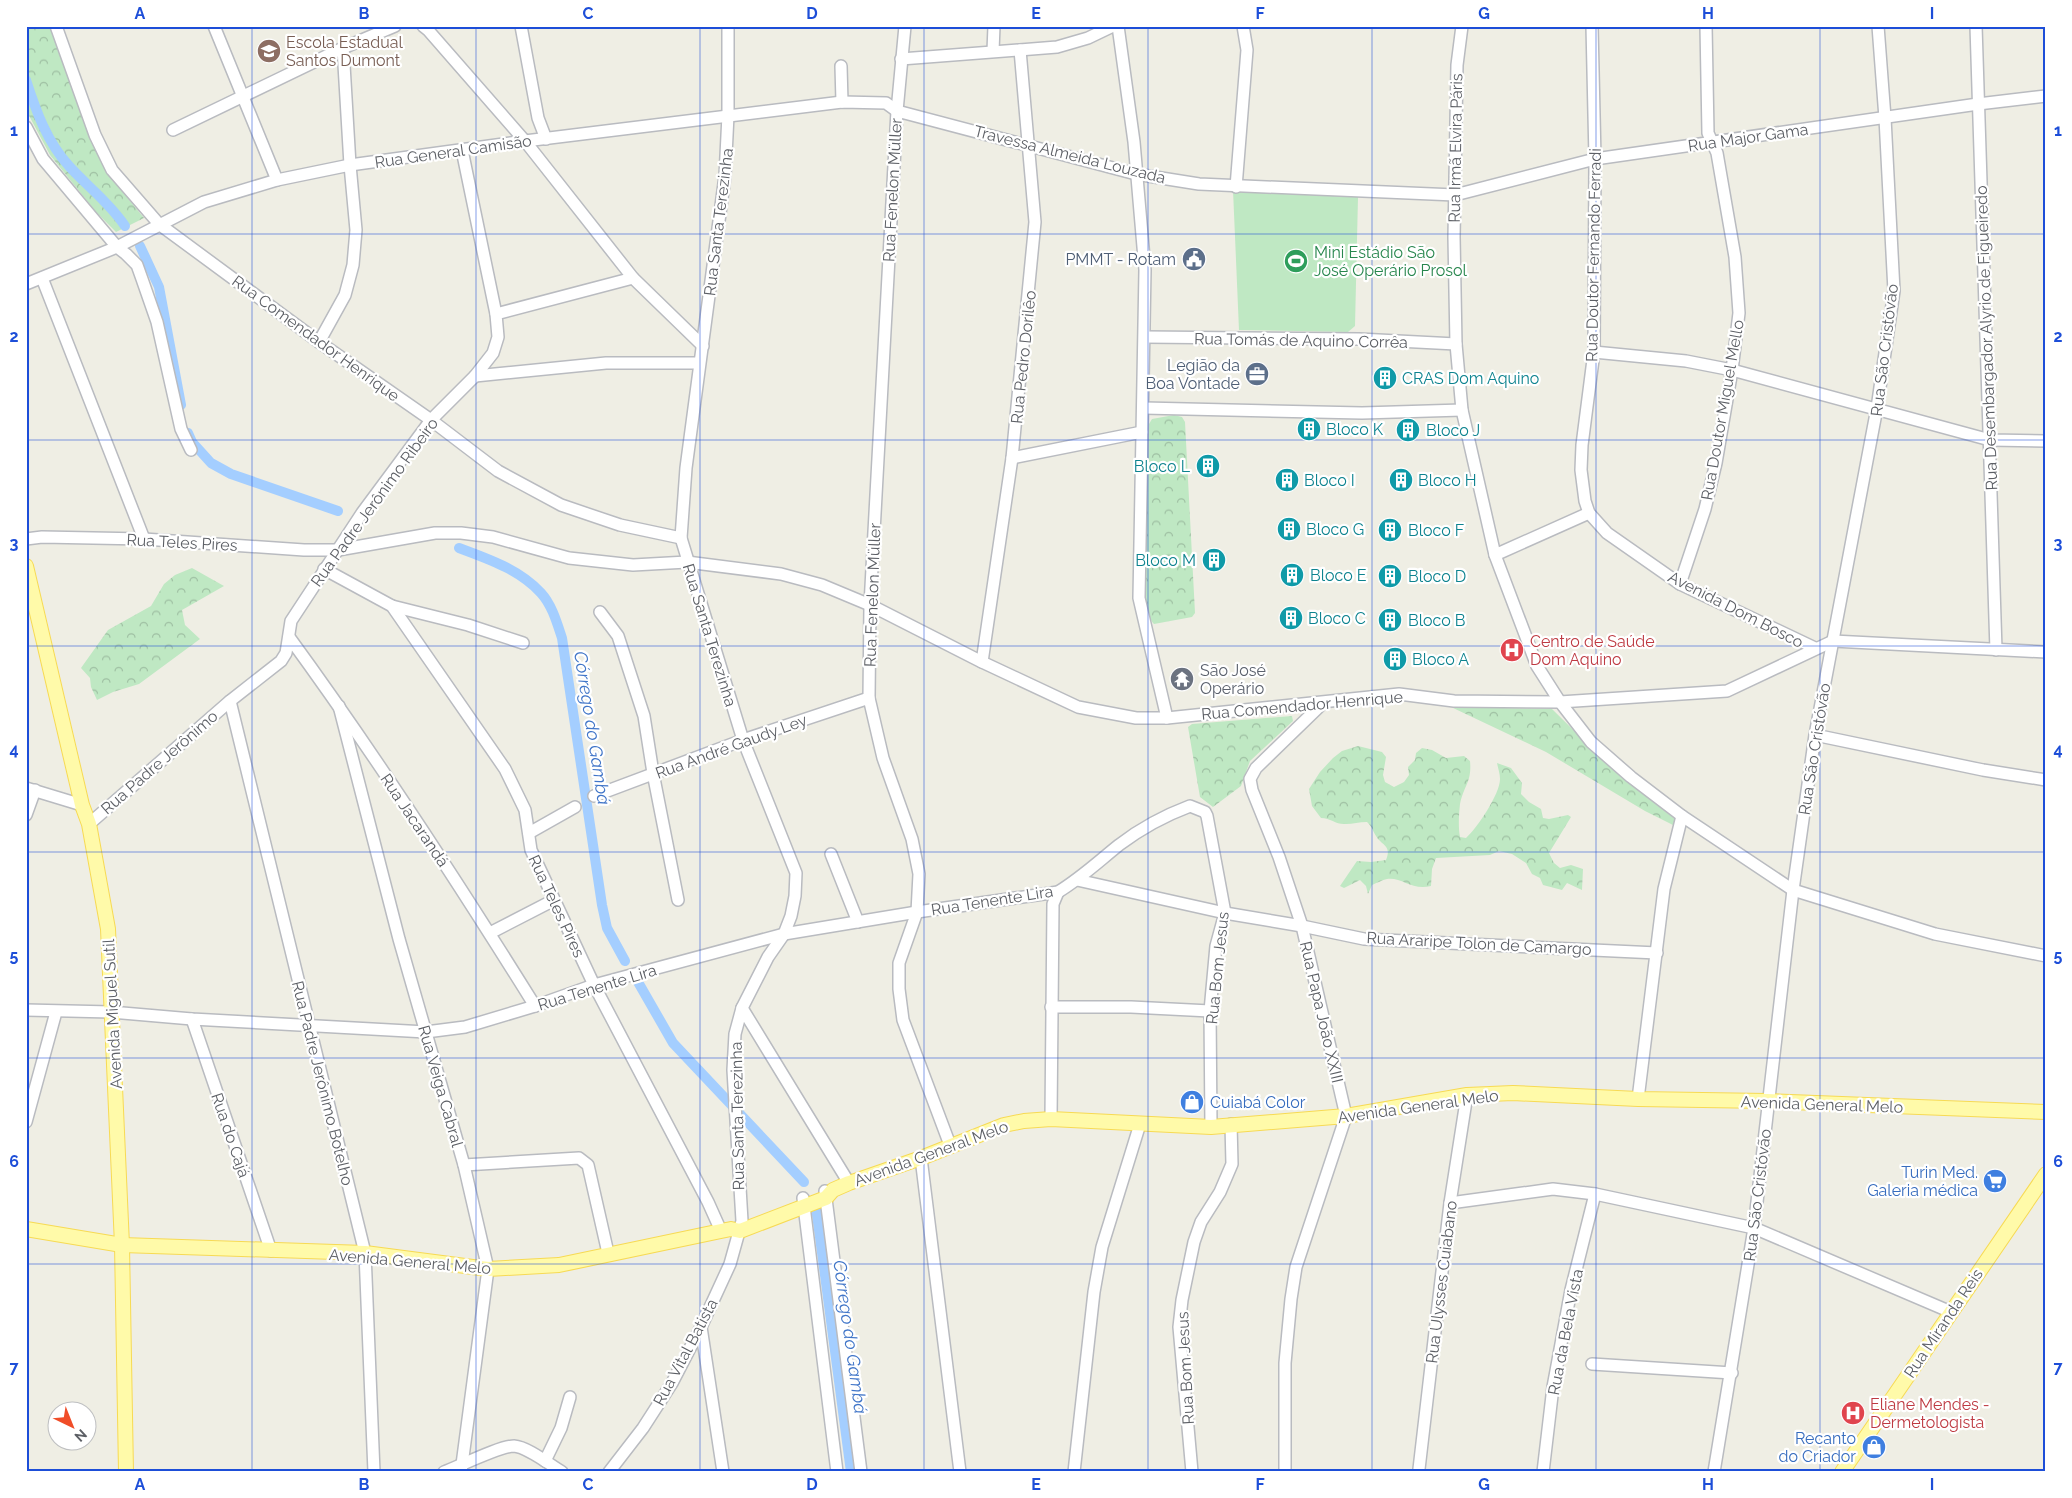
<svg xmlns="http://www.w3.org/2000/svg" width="2072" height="1498" font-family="Raleway,sans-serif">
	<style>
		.forest { fill: url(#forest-crowns) }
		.garden { fill: #bfe8c3 }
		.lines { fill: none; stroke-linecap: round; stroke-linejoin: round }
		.canal { stroke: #a4ceff; stroke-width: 10 }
		.minor-casing { stroke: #b9bbc0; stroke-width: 14 }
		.major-casing { stroke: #f7da54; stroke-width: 16 }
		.minor { stroke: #fff; stroke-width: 11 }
		.major { stroke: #fffaa9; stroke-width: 14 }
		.grid { fill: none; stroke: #1d4ed8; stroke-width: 1; stroke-opacity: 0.55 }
		.labels { text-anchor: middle; stroke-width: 4.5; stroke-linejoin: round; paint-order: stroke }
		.education-label { font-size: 16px; fill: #785e54; stroke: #fff; text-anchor: start }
		.street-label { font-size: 16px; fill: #5c5f65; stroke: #fff }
		.leisure-label { font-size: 16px; fill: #27864d; stroke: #fff; text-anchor: start }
		.service-label { font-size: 16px; fill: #4e5e75; stroke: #fff; text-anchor: end }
		.culture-label { font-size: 16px; fill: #0d838f; stroke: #fff; text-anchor: start }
		.health-label { font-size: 16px; fill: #be3a42; stroke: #fff; text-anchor: start }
		.worship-label { font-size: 16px; fill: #5b616d; stroke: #fff; text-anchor: start }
		.shop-label { font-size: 16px; fill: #366cbe; stroke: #fff; text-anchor: end }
		.water-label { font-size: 18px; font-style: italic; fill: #4075c8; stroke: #fff }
		.neatline { fill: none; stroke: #1d4ed8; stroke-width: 2 }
		.grid-label { font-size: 16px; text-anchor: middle; font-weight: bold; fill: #1d4ed8 }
	</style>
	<defs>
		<pattern id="forest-crowns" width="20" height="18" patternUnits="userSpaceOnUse" patternTransform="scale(1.25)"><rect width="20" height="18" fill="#bfe8c3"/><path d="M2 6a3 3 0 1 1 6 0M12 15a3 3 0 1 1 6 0" fill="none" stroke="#9ebfa2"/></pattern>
	</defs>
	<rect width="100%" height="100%" fill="#efeee4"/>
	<!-- forest -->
	<g class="forest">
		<polygon points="26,26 51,26 90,137 108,174 144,218 116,232 96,212 50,155 26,110"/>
		<path d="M1174,415L1182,417L1185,422L1195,613L1192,617L1154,624C1134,605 1147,457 1149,424L1152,419Z"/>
		<polygon points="192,568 224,586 182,610 185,625 200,639 139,684 113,692 97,700 91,687 90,678 81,668 108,630 151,606 164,584 175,575"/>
		<polygon points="1451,707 1552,709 1620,776 1675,819 1673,825 1645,811 1546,752"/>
		<polygon points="1292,716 1293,721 1250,761 1241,786 1213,807 1200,797 1188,727 1192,724"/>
		<path d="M1358,746L1382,752L1386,757L1383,775L1385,782L1394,787L1404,782L1409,775L1408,767L1415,760L1416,753L1422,748L1432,750L1446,758L1464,756L1470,761C1472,782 1464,785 1460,804C1459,814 1458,826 1460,837L1466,838C1477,828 1500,794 1500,779C1500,774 1498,768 1497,763L1511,768L1522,783L1521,794L1529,802L1541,809L1543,818L1549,819L1568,815L1571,817L1549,853L1554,863L1560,868L1571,865L1583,869L1582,890L1567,883L1562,890L1543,885L1540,878L1532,874L1526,863L1512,854L1499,851L1490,855L1436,858L1432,869L1431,886C1412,891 1402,877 1387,879C1382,880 1377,883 1372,885L1368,894L1366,886L1360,880L1344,888L1340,886L1357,861L1371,862L1386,860C1392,845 1382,846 1376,836C1373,831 1372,827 1367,822C1359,822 1353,824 1346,824C1336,825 1331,818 1321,818L1312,806L1309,789L1320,772L1333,758L1342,751Z"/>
	</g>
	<!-- garden -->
	<polygon class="garden" points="1233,190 1358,197 1355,326 1348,332 1239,330"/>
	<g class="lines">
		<!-- canal -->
		<g class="canal">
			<path d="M26,80C36,111 47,142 69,166C87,186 110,203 125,226"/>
			<polyline points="140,246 159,287 181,405"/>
			<polyline points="188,433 192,442 211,463 231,474 338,511"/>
			<path d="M459,548C488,559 519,569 541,593C552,605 557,623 562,638L602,905L607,928L625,961"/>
			<polyline points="638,982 673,1043 804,1182"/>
			<polyline points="816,1207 851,1472"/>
		</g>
		<!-- minor casing -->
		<g class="minor-casing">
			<g id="minor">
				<polyline points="56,26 95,135 112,170 159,224 319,342 431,420 498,471 561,505 620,525 681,538"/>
				<polyline points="214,26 277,180"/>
				<polyline points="423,26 428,30 525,141 633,278 703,346"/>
				<polyline points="521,26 538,118 546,139"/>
				<polyline points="905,26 897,111 870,605 869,698 883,758 912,839 919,874 917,912 899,963 899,989 903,1020 950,1145"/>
				<polyline points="1118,26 1134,142 1145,270 1139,598 1167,718"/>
				<polyline points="1462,26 1457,65 1454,237 1456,344 1462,410 1495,555 1537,666 1560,702 1591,742 1631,777 1682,816 1793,890 1935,934 2046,956"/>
				<polyline points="1592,26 1595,159 1594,352 1582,445 1581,470 1585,501 1589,513 1607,533 1680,584 1815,648"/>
				<polyline points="1976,26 1996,650"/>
				<polyline points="993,51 994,26"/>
				<polyline points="901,59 1057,47 1088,38 1113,26"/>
				<polyline points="841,66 842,102"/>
				<polyline points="26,127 43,159 117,247 126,254 137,265 142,279 157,322 181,429 191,450"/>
				<polyline points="173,130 343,48 395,26"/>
				<polyline points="462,150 496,314"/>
				<polyline points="1236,187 1247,50 1243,26"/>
				<polyline points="42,278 144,539"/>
				<polyline points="26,284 117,247 204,202 277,180 350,165 525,141 842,102 886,103 897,111 1136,174 1199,184 1455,195 1595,159 1978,104 2046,96"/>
				<polyline points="1145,337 1359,339 1456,344"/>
				<polyline points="319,342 345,295 353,265 356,230 350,165 343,48"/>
				<polyline points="1594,352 1686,361 1732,370 1990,440 2046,441"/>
				<polyline points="475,376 606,363 699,363"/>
				<polyline points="1144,408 1362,413 1462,410"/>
				<polyline points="1012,458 1142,432"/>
				<polyline points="26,539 42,537 144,539 304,550 338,550 435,533 461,533 493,537 569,558 633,565 687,562 781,574 822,585 870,605 982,662 1078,707 1136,718 1167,718 1399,694 1454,701 1560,702 1727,691 1833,641 2046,652"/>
				<polyline points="1495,555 1589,513"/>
				<polyline points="324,569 392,606 505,769 525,810 531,850 594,985 708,1202 721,1231"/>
				<polyline points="1680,584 1705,509 1716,463 1732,370 1739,313 1735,257 1717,153 1708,133 1706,26"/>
				<polyline points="392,606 468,625 523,643"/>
				<polyline points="600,612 618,636 644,716 653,773 678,900"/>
				<path d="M289,637C376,756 457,881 535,1006"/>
				<polyline points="982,662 1012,458 1035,222 1020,50"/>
				<polyline points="230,701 365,1253 374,1472"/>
				<polyline points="339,706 399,939 464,1165 488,1269 461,1472"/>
				<polyline points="1815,735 1983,770 2046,780"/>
				<polyline points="26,788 82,805"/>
				<polyline points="594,796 743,740 869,698"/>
				<polyline points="26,815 35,790"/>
				<polyline points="89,824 230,701 281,661 286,653 291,621 362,513 431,420 475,376 493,353 498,337 496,314 633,278"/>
				<polyline points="529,833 575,807"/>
				<polyline points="831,854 858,922"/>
				<polyline points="1077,880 1225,913 1302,926 1364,939 1657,953"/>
				<polyline points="490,933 554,900"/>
				<polyline points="1051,1007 1131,1007 1210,1011"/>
				<polyline points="742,1008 849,1183"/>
				<path d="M26,1010L111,1012L192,1019L426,1032L465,1027L535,1006L594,985L784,934L917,912L1058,892C1081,878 1099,861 1119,845C1140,829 1166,815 1190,806L1205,812L1207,816L1225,913L1216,946L1210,1011L1211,1127"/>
				<polyline points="192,1019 271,1251"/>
				<polyline points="1638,1099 1664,889 1682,816"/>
				<polyline points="1051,1119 1053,904 1058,892"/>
				<polyline points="26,1122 56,1012"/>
				<polyline points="921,1158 960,1472"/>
				<polyline points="464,1165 579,1158 588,1165 608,1253"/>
				<polyline points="825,1191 861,1472"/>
				<polyline points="803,1198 837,1472"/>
				<polyline points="1450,1203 1553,1189 1595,1194 1754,1228 1951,1312"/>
				<polyline points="701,1327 723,1472"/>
				<polyline points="1592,1364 1732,1373"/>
				<polyline points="545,1461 561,1428 570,1397"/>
				<polyline points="1419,1469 1450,1203 1467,1095"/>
				<path d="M444,1472C460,1466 500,1446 514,1446C528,1447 550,1465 562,1472"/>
				<polyline points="609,1472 643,1428 672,1383 701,1327 730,1264 742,1221 733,1070 735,1034 742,1008 768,957 784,934 791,916 795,896 796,873 743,740 681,538 686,468 725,176 728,115 728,26"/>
				<polyline points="1074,1472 1094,1292 1102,1247 1140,1124"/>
				<polyline points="1192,1472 1179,1327 1182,1300 1194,1242 1201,1222 1220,1192 1232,1164 1231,1124"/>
				<polyline points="1285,1472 1285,1363 1291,1299 1296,1267 1346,1116 1302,926 1279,857 1252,790 1250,779 1256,768 1323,703"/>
				<polyline points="1543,1472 1553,1387 1571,1290 1595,1194"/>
				<polyline points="1714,1472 1754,1228 1793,890 1815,735 1877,408 1894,291 1885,118 1878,26"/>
			</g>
		</g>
		<!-- major casing -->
		<g class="major-casing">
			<g id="major">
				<polyline points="26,566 82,805 89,824 108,929 122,1245 126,1472"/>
				<polyline points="26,1229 122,1245 365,1253 488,1269 559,1265 721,1231 731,1229 740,1231 826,1198 833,1190 849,1183 921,1158 1004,1125 1024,1121 1051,1119 1211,1127 1346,1116 1467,1095 1513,1093 1638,1099 1767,1101 2046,1112"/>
				<polyline points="1842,1472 2046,1174"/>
			</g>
		</g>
		<!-- minor -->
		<use href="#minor" class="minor"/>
		<!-- major -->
		<use href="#major" class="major"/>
	</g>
	<!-- grid -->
	<path class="grid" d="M252,26V1472M476,26V1472M700,26V1472M924,26V1472M1148,26V1472M1372,26V1472M1596,26V1472M1820,26V1472M26,234H2046M26,440H2046M26,646H2046M26,852H2046M26,1058H2046M26,1264H2046"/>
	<!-- icons -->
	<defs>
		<g id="school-disc" transform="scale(1.25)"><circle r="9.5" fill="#8d6e63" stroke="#fff"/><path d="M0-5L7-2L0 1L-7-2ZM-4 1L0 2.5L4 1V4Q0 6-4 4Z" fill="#fff"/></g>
		<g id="civic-disc" transform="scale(1.25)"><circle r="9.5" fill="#5c6f8a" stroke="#fff"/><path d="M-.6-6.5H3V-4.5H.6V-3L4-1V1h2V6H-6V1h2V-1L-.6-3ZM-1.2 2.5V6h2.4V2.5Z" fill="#fff"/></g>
		<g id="stadium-disc" transform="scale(1.25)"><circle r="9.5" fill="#2e9e5b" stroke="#fff"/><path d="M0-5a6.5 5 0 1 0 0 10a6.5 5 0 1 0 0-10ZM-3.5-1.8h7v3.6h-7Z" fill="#fff"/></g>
		<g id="office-disc" transform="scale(1.25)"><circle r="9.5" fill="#5c6f8a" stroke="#fff"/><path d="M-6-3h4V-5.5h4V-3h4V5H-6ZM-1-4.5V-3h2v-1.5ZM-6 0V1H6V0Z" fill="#fff"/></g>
		<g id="building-disc" transform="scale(1.25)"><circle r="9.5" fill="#0f9aa8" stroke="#fff"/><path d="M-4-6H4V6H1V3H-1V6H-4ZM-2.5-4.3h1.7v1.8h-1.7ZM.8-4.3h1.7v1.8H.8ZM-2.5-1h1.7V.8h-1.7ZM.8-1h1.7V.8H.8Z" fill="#fff"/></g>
		<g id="hospital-disc" transform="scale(1.25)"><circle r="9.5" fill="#e0444e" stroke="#fff"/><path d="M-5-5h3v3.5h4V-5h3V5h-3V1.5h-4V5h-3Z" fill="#fff"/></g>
		<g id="temple-disc" transform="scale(1.25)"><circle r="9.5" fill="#6b7280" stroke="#fff"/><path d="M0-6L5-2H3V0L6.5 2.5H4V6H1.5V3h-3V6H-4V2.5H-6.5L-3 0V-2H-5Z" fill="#fff"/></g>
		<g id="shop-disc" transform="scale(1.25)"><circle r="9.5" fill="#3f7fe0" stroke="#fff"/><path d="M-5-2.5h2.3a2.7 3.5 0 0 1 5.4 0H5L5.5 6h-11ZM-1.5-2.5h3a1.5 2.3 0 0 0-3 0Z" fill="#fff"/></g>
		<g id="supermarket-disc" transform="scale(1.25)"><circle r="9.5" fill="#3f7fe0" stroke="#fff"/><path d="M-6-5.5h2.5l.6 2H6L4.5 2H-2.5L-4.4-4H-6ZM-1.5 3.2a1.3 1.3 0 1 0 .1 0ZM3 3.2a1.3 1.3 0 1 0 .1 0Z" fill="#fff"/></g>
	</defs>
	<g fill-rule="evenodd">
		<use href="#school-disc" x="269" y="51"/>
		<use href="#civic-disc" x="1194" y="259"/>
		<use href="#stadium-disc" x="1296" y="261"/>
		<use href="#office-disc" x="1257" y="374"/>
		<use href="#building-disc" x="1385" y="378"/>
		<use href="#building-disc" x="1309" y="429"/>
		<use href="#building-disc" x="1408" y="430"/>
		<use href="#building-disc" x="1208" y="466"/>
		<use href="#building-disc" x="1287" y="480"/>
		<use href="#building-disc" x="1401" y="480"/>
		<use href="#building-disc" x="1289" y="529"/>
		<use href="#building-disc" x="1390" y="530"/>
		<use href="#building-disc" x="1214" y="560"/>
		<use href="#building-disc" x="1292" y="575"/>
		<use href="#building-disc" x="1390" y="576"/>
		<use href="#building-disc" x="1291" y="618"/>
		<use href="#building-disc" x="1390" y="620"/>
		<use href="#hospital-disc" x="1512" y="650"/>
		<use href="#building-disc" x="1395" y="659"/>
		<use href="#temple-disc" x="1182" y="679"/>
		<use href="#shop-disc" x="1192" y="1102"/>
		<use href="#supermarket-disc" x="1995" y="1181"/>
		<use href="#hospital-disc" x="1853" y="1413"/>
		<use href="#shop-disc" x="1874" y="1447"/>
	</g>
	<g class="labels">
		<!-- education labels -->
		<g class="education-label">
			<text x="286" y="48">Escola Estadual<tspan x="286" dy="18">Santos Dumont</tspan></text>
		</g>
		<!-- street labels -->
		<g class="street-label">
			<text transform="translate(1748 137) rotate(-8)" y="6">Rua Major Gama</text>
			<text transform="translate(1455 148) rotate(-89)" y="6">Rua Irmã Elvira Páris</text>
			<text transform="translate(453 151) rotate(-8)" y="6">Rua General Camisão</text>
			<text transform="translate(1070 154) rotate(14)" y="6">Travessa Almeida Louzada</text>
			<text transform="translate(892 190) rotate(-87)" y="6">Rua Fenelon Müller</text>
			<text transform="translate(718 222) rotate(-83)" y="6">Rua Santa Terezinha</text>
			<text transform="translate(1593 255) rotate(-89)" y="6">Rua Doutor Fernando Ferradi</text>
			<text transform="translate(316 338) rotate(36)" y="6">Rua Comendador Henrique</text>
			<text transform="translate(1986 338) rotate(-92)" y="6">Rua Desembargador Alyrio de Figueiredo</text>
			<text transform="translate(1301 340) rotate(1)" y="6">Rua Tomás de Aquino Corrêa</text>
			<text transform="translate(1884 350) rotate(-83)" y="6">Rua São Cristóvão</text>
			<text transform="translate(1023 357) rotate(-84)" y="6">Rua Pedro Dorilêo</text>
			<text transform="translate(1722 410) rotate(-80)" y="6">Rua Doutor Miguel Mello</text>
			<text transform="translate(374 502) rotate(-54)" y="6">Rua Padre Jerônimo Ribeiro</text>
			<text transform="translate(182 542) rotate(3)" y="6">Rua Teles Pires</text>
			<text transform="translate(872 595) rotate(-88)" y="6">Rua Fenelon Müller</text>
			<text transform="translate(1736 609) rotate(27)" y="6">Avenida Dom Bosco</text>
			<text transform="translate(710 635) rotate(73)" y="6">Rua Santa Terezinha</text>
			<text transform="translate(1302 705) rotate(-5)" y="6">Rua Comendador Henrique</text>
			<text transform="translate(731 746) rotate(-20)" y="6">Rua André Gaudy Ley</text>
			<text transform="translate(1814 749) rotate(-81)" y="6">Rua São Cristóvão</text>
			<text transform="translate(159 762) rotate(-41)" y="6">Rua Padre Jerônimo</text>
			<text transform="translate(415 820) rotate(56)" y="6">Rua Jacarandá</text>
			<text transform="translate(992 900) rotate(-9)" y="6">Rua Tenente Lira</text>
			<text transform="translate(557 906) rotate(65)" y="6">Rua Teles Pires</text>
			<text transform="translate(1479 943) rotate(3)" y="6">Rua Araripe Tolon de Camargo</text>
			<text transform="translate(1217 968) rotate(-84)" y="6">Rua Bom Jesus</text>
			<text transform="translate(597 987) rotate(-17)" y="6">Rua Tenente Lira</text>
			<text transform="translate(1322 1012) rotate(77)" y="6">Rua Papa João XXIII</text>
			<text transform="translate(112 1014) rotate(-93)" y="6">Avenida Miguel Sutil</text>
			<text transform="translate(323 1083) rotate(76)" y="6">Rua Padre Jerônimo Botelho</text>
			<text transform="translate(441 1086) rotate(74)" y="6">Rua Veiga Cabral</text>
			<text transform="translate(1822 1104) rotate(2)" y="6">Avenida General Melo</text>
			<text transform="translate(1418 1106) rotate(-8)" y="6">Avenida General Melo</text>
			<text transform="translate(737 1116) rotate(-91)" y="6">Rua Santa Terezinha</text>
			<text transform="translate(231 1135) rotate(71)" y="6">Rua do Cajá</text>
			<text transform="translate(931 1153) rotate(-20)" y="6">Avenida General Melo</text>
			<text transform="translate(1757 1195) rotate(-83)" y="6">Rua São Cristóvão</text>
			<text transform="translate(410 1261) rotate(5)" y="6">Avenida General Melo</text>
			<text transform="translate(1441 1282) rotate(-83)" y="6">Rua Ulysses Cuiabano</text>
			<text transform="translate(1943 1323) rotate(-56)" y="6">Rua Miranda Reis</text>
			<text transform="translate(1565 1332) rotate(-79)" y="6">Rua da Bela Vista</text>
			<text transform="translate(685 1352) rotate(-62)" y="6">Rua Vital Batista</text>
			<text transform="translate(1185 1368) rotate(-93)" y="6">Rua Bom Jesus</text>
		</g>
		<!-- leisure labels -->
		<g class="leisure-label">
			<text x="1314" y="258">Mini Estádio São<tspan x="1314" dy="18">José Operário Prosol</tspan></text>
		</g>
		<!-- service labels -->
		<g class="service-label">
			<text x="1176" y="265">PMMT - Rotam</text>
			<text x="1240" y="371">Legião da<tspan x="1240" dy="18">Boa Vontade</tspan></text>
		</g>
		<!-- culture labels -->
		<g class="culture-label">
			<text x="1402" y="384">CRAS Dom Aquino</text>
			<text x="1326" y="435">Bloco K</text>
			<text x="1426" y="436">Bloco J</text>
			<text x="1190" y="472" text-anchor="end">Bloco L</text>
			<text x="1304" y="486">Bloco I</text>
			<text x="1418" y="486">Bloco H</text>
			<text x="1306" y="535">Bloco G</text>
			<text x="1408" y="536">Bloco F</text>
			<text x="1196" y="566" text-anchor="end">Bloco M</text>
			<text x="1310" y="581">Bloco E</text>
			<text x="1408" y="582">Bloco D</text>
			<text x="1308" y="624">Bloco C</text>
			<text x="1408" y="626">Bloco B</text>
			<text x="1412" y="665">Bloco A</text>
		</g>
		<!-- health labels -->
		<g class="health-label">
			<text x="1530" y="647">Centro de Saúde<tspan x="1530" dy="18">Dom Aquino</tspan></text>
			<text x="1870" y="1410">Eliane Mendes -<tspan x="1870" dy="18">Dermetologista</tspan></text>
		</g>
		<!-- worship labels -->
		<g class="worship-label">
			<text x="1200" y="676">São José<tspan x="1200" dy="18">Operário</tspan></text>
		</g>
		<!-- shop labels -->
		<g class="shop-label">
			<text x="1210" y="1108" text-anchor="start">Cuiabá Color</text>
			<text x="1978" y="1178">Turin Med.<tspan x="1978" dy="18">Galeria médica</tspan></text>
			<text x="1856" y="1444">Recanto<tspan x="1856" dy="18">do Criador</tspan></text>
		</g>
		<!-- water labels -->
		<g class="water-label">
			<text transform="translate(592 728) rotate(81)" y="6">Córrego do Gambá</text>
			<text transform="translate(850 1337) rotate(82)" y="6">Córrego do Gambá</text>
		</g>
	</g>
	<!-- border -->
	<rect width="2072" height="1498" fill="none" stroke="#ffffff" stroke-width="55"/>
	<!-- north arrow -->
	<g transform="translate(72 1426) rotate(137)"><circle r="24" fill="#ffffff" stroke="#bebfc1"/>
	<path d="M0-4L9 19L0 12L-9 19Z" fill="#f04d28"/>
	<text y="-8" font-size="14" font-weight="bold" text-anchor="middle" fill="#5c5f65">N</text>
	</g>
	<rect x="28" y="28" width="2016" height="1442" class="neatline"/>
	<g class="grid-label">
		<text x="140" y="19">A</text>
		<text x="364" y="19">B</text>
		<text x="588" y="19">C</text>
		<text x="812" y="19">D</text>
		<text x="1036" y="19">E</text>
		<text x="1260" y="19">F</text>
		<text x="1484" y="19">G</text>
		<text x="1708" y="19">H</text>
		<text x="1932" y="19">I</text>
		<text x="14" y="136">1</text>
		<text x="2058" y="136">1</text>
		<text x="14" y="342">2</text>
		<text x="2058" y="342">2</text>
		<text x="14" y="549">3</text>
		<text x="2058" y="549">3</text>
		<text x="14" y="755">4</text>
		<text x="2058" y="755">4</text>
		<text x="14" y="961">5</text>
		<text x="2058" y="961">5</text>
		<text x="14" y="1167">6</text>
		<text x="2058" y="1167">6</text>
		<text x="14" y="1373">7</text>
		<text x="2058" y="1373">7</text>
		<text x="140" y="1490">A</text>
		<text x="364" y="1490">B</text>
		<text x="588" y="1490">C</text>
		<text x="812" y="1490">D</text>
		<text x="1036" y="1490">E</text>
		<text x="1260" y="1490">F</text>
		<text x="1484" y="1490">G</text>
		<text x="1708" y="1490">H</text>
		<text x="1932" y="1490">I</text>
	</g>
</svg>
